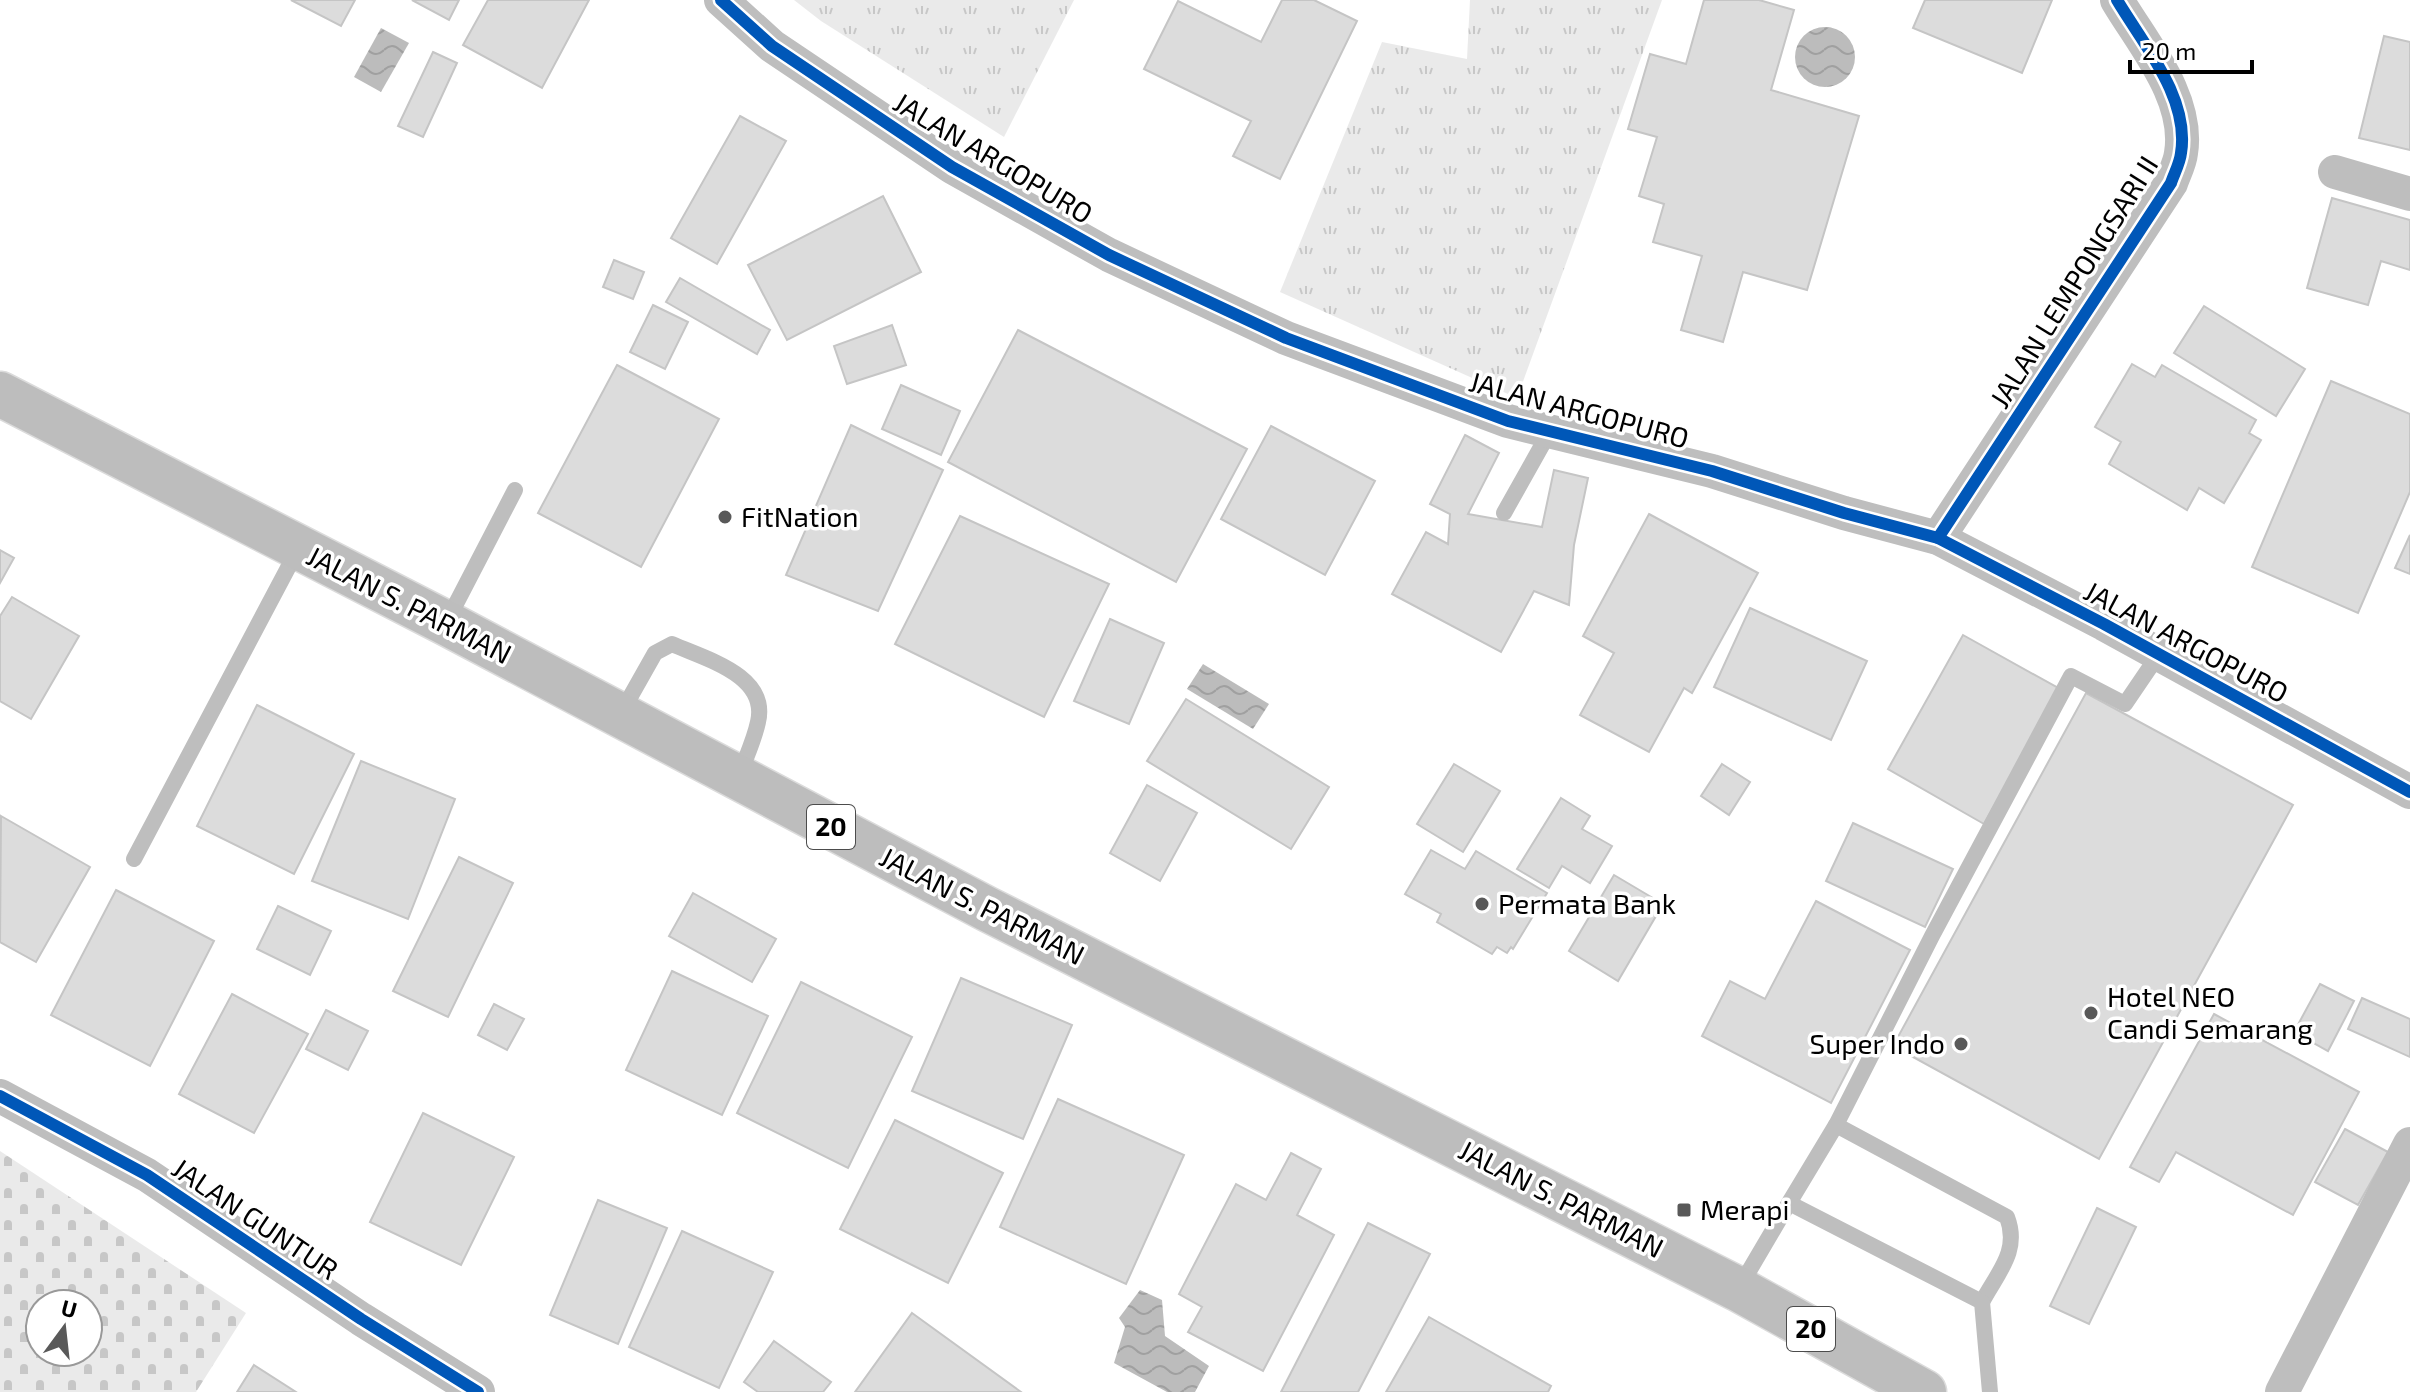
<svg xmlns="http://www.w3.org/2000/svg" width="2410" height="1392" font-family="'Exo 2',sans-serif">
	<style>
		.grass { fill: url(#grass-tufts) }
		.cemetery { fill: url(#cemetery-stones); fill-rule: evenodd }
		.water { fill: url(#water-waves) }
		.building { fill: #dcdcdc; stroke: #c5c5c5; stroke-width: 2 }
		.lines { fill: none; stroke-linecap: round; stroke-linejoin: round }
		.trunk-casing { stroke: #dbdbdb; stroke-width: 47 }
		.service { stroke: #bebebe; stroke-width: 16 }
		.minor { stroke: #bebebe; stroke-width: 34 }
		.trunk { stroke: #bdbdbd; stroke-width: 44 }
		.cycleway-casing { stroke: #fff; stroke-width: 17 }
		.cycleway { stroke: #0057b8; stroke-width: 12 }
		.poi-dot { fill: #595959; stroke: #fff; stroke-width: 3 }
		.labels { text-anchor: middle; stroke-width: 7; stroke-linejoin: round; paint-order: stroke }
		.shield { fill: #fff; stroke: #4c4c4c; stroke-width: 2 }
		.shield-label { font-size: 26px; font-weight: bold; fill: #000 }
		.street-label { font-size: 28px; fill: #000; stroke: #fff }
		.poi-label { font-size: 28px; fill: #000; stroke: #fff; text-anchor: start }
	</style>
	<defs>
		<pattern id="grass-tufts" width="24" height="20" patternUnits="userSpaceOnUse" patternTransform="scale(2)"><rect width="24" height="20" fill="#eaeaea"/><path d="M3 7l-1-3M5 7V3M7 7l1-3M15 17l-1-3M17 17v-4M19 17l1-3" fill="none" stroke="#c7c7c7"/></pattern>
		<pattern id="cemetery-stones" width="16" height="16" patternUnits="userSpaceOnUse" patternTransform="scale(2)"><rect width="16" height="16" fill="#eaeaea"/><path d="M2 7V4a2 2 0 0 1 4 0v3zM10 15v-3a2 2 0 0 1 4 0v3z" fill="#c7c7c7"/></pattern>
		<pattern id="water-waves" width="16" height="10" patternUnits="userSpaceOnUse" patternTransform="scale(2)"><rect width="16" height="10" fill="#bcbcbc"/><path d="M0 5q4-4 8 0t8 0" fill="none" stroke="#a0a0a0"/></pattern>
	</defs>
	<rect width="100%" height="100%" fill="#fff"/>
	<!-- grass -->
	<g class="grass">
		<polygon points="794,0 1074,0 1004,137 821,21"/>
		<polygon points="1470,0 1662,0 1517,398 1280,292 1382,42 1467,59"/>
	</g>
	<!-- cemetery -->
	<path class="cemetery" d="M0,1151L246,1313L196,1392H0ZM40,1304H88V1352H40Z"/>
	<!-- water -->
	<g class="water">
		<circle cx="1825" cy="57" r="30"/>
		<polygon points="381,28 409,43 381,92 354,77"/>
		<polygon points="1203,664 1269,704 1253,729 1187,689"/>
		<polygon points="1140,1290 1162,1300 1165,1336 1209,1366 1195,1392 1167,1392 1114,1363 1125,1327 1119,1318"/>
	</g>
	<!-- building -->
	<g class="building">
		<polygon points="291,0 355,0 341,26"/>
		<polygon points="412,0 459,0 449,20"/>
		<polygon points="488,0 589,0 542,88 463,45"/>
		<polygon points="1282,0 1314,0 1357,21 1280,179 1233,156 1251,121 1144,69 1178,1 1261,42"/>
		<polygon points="1704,0 1759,0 1794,10 1771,90 1859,116 1807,290 1743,272 1723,342 1681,330 1702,256 1653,242 1664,204 1639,196 1657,137 1628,129 1650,54 1686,64"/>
		<polygon points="1925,0 2052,0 2022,73 1913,28"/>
		<polygon points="2384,36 2410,42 2410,150 2359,138"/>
		<polygon points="433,52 457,63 423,137 398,126"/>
		<polygon points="740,116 786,141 717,264 671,238"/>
		<polygon points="883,196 921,272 787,340 748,265"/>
		<polygon points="2332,198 2410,220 2410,270 2381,261 2368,305 2307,288"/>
		<polygon points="614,260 644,272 633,299 603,287"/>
		<polygon points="680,278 770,330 757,354 666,302"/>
		<polygon points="653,305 688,322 665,369 630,352"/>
		<polygon points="2204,306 2305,369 2276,416 2174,353"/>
		<polygon points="892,325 906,365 847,384 834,346"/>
		<polygon points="1018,330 1247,449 1176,582 948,462"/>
		<polygon points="2132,364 2155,377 2162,365 2256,420 2249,433 2261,440 2224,503 2199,488 2187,510 2109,464 2121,442 2095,427"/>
		<polygon points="617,365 719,419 641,567 538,513"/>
		<polygon points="2331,381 2410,414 2410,492 2358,613 2252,567"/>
		<polygon points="901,385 960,411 941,455 882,429"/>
		<polygon points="851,425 943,470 878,611 786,575"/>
		<polygon points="1271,426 1375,481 1325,575 1221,519"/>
		<polygon points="1465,435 1499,453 1468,514 1542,527 1554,470 1588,478 1574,545 1569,605 1534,591 1501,652 1392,594 1426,532 1448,544 1450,514 1430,504"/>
		<polygon points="1649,514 1758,573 1692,693 1684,688 1649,752 1580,715 1614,653 1583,636"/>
		<polygon points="960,516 1109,584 1044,717 895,644"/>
		<polygon points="2410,535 2410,574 2395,568"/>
		<polygon points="0,550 14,558 0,583"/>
		<polygon points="12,597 79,636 31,719 0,701 0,616"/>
		<polygon points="1750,608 1867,661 1831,740 1714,687"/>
		<polygon points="1110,619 1164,643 1129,724 1074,701"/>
		<polygon points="1963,635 2060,689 1984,824 1888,769"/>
		<polygon points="2086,693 2293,805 2099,1159 1893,1046"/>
		<polygon points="1186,699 1329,787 1291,849 1147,761"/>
		<polygon points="257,705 354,754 294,874 197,826"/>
		<polygon points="361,761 455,799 408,919 312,881"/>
		<polygon points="1454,764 1500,791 1463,852 1417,824"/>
		<polygon points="1722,764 1750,782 1729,815 1701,796"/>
		<polygon points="1147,785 1197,813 1160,881 1110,853"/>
		<polygon points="1561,798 1590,816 1582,829 1612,846 1590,883 1562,866 1549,888 1517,869"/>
		<polygon points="1,816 90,867 36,962 0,942"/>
		<polygon points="1853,823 1953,869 1925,927 1826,881"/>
		<polygon points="1431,850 1465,869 1476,851 1547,893 1513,949 1511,947 1507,953 1497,947 1492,954 1437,922 1441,914 1405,894"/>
		<polygon points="459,857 513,883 448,1017 393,991"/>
		<polygon points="1614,875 1663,904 1618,981 1569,951"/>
		<polygon points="116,890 214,941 150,1066 51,1015"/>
		<polygon points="693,893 776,939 752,982 669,936"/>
		<polygon points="1816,901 1910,950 1831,1103 1702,1036 1730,981 1765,999"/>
		<polygon points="278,906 331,931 310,975 257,949"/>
		<polygon points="672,971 768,1016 722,1115 626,1070"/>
		<polygon points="961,978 1072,1025 1023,1139 912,1091"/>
		<polygon points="801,982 912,1037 848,1168 737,1113"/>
		<polygon points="2320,984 2354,1001 2328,1051 2294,1032"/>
		<polygon points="232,994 308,1034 254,1133 179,1094"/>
		<polygon points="2362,998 2410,1019 2410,1057 2348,1029"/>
		<polygon points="494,1004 524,1019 507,1050 478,1035"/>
		<polygon points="326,1010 368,1031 348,1070 306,1049"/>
		<polygon points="2214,1014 2359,1092 2293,1215 2176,1152 2159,1182 2130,1167"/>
		<polygon points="1058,1099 1184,1155 1126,1284 1000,1227"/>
		<polygon points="423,1113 514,1157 461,1265 370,1222"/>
		<polygon points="895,1120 1003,1173 948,1283 840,1229"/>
		<polygon points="2345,1129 2388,1152 2358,1205 2315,1182"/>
		<polygon points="1291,1153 1321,1169 1297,1215 1334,1235 1263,1371 1188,1332 1202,1307 1179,1294 1236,1184 1266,1200"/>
		<polygon points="598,1200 667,1228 618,1344 550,1315"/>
		<polygon points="2097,1208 2136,1227 2089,1324 2050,1306"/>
		<polygon points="1368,1223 1430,1254 1358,1392 1281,1392"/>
		<polygon points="682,1231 773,1272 719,1388 629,1347"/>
		<polygon points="912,1313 1021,1392 855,1392"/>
		<polygon points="1429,1317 1551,1386 1548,1392 1386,1392"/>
		<polygon points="774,1341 831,1382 823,1392 758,1392 744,1382"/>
		<polygon points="254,1365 296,1392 237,1392"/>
	</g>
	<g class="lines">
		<!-- trunk casing -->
		<g class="trunk-casing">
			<polyline id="trunk" points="0,394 446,623 987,909 1738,1289 1924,1392"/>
		</g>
		<!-- service -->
		<g class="service">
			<polyline points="1504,513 1550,431"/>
			<polyline points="446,623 515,490"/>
			<path d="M620,715L655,653L672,644C705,659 769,675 758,722C754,741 745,759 739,777"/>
			<polyline points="134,859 298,549"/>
			<path d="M1836,1125L2007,1217C2020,1251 1998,1272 1982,1302"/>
			<polyline points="1789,1203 1836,1125 1932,936 2071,676 2125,704 2159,654"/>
			<polyline points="1739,1288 1789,1203 1982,1302 1990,1392"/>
		</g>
		<!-- minor -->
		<g class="minor">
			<polyline points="721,0 772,46 952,167 1109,255 1286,338 1508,421 1712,471 1844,513 1938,538 2104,624 2410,792"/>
			<polyline points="2335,172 2410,194"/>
			<path d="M1938,538L2171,183C2174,174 2180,163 2181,153C2190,98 2143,44 2117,0"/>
			<polyline points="0,1096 147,1175 361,1319 478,1392"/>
			<polyline points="2282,1392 2410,1144"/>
		</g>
		<!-- trunk -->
		<use href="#trunk" class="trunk"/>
		<!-- cycleway casing -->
		<g class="cycleway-casing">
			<g id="cycleway">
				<polyline points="721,0 772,46 952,167 1109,255 1286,338 1508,421 1712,471 1844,513 1938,538 2104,624 2410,792"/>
				<path d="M1938,538L2171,183C2174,174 2180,163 2181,153C2190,98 2143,44 2117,0"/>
				<polyline points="0,1096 147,1175 361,1319 478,1392"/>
			</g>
		</g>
		<!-- cycleway -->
		<use href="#cycleway" class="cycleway"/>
	</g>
	<!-- markers -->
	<g class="poi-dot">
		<circle cx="725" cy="517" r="8"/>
		<circle cx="1482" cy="904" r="8"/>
		<circle cx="2091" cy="1013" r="8"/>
		<circle cx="1961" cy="1044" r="8"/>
		<rect x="1676" y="1202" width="16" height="16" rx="4"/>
	</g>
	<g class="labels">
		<!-- shield labels -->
		<g class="shield">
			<rect x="807" y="805" width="48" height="44" rx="6"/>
			<rect x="1787" y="1307" width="48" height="44" rx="6"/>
		</g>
		<g class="shield-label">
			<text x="831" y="836">20</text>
			<text x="1811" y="1338">20</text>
		</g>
		<!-- street labels -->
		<g class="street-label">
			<text transform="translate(993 158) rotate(31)" y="10">JALAN ARGOPURO</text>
			<text transform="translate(2074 282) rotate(-58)" y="10">JALAN LEMPONGSARI II</text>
			<text transform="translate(1579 410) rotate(15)" y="10">JALAN ARGOPURO</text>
			<text transform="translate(409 605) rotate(27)" y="10">JALAN S. PARMAN</text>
			<text transform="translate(2186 642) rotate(28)" y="10">JALAN ARGOPURO</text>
			<text transform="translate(982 906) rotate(27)" y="10">JALAN S. PARMAN</text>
			<text transform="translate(1561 1199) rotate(27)" y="10">JALAN S. PARMAN</text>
			<text transform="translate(255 1219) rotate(34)" y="10">JALAN GUNTUR</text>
		</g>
		<!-- poi labels -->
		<g class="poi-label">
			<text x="741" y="527">FitNation</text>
			<text x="1498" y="914">Permata Bank</text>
			<text x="2107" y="1007">Hotel NEO<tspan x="2107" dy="32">Candi Semarang</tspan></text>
			<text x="1945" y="1054" text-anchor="end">Super Indo</text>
			<text x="1700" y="1220">Merapi</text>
		</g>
	</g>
	<!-- north arrow -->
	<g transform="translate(64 1328) rotate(15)"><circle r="38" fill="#ffffff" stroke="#999999" stroke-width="2"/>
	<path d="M0-6L14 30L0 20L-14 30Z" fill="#595959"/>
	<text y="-12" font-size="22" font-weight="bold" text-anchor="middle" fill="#000000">U</text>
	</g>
	<!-- scale -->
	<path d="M2130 60v12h122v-12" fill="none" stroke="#000000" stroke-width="4"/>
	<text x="2142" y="60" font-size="24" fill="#000000" stroke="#ffffff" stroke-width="6" paint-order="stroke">20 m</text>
</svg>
